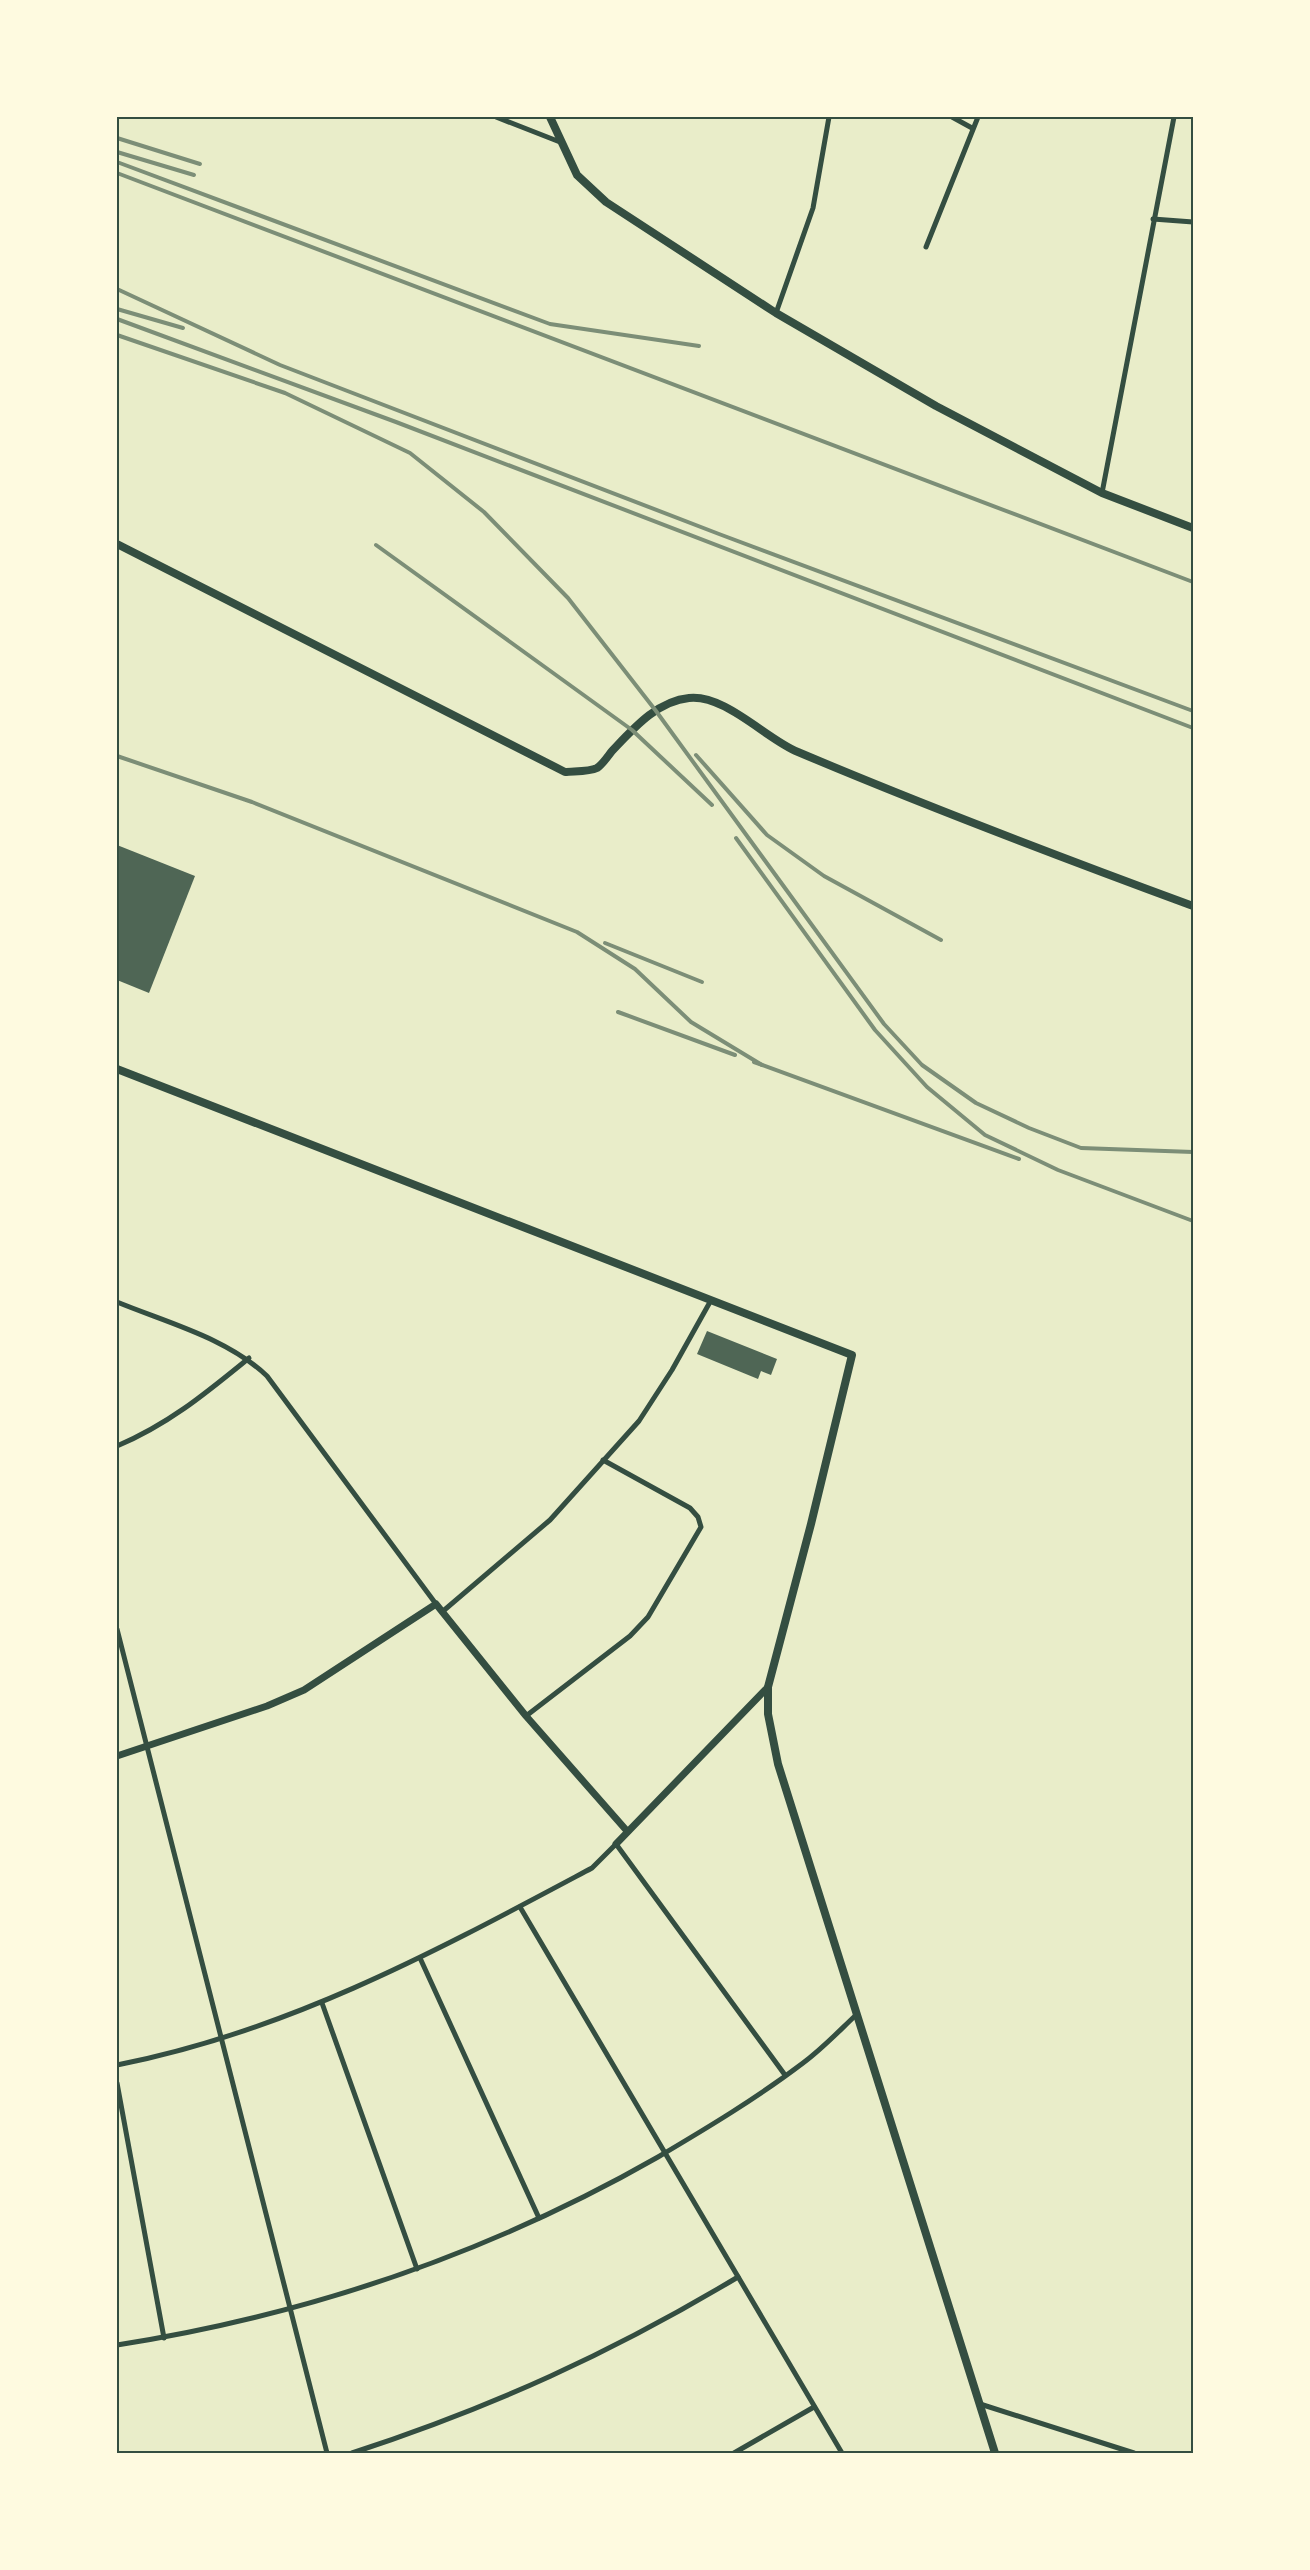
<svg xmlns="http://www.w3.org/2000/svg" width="1310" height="2570" font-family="'DM Sans',sans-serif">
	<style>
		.building { fill: #4f6655 }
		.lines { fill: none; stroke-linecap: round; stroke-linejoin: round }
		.minor { stroke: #344e41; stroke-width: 5 }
		.tertiary { stroke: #344e41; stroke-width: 7 }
		.secondary { stroke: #344e41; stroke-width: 8 }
		.primary { stroke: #344e41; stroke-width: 8 }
		.rail { stroke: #7c8e77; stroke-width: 4 }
		.neatline { fill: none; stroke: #344e41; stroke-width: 2 }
	</style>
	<rect width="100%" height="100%" fill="#e9edc9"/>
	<!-- building -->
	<g class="building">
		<polygon points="117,845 195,876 149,993 117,980"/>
		<polygon points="707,1331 777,1359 771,1375 761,1371 758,1379 697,1354"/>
	</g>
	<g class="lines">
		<!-- minor -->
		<g class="minor">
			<polyline points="496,117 560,142"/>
			<polyline points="952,117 972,128"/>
			<polyline points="1153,219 1193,222"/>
			<polyline points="926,247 978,117"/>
			<polyline points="776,313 813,208 829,117"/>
			<polyline points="1102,493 1174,117"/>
			<path d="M117,1302C168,1323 227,1338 267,1376L436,1604"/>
			<path d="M117,1446C169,1424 206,1393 249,1358"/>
			<polyline points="442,1612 550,1520 639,1421 672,1370 710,1302"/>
			<polyline points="117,1629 327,2453"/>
			<polyline points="526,1716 630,1636 648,1617 701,1527 698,1517 690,1508 603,1460"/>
			<polyline points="520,1907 842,2453"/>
			<polyline points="420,1958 539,2218"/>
			<polyline points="322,2003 417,2269"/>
			<path d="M117,2065C290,2031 438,1950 592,1868L616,1844L785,2075"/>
			<polyline points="117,2083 164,2338"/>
			<path d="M117,2345C308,2315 490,2253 658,2157C707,2128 757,2098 803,2063C822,2049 839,2031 856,2015"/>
			<polyline points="980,2404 1134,2453"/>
			<path d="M352,2453C493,2407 611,2353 738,2277"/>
			<polyline points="734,2453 814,2407"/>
		</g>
		<!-- tertiary -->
		<g class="tertiary">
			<polyline points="117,1756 267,1706 304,1690 436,1604 526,1716 627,1831"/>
			<polyline points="616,1844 768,1687"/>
		</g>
		<!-- secondary -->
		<g class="secondary">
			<polyline points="550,117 577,175 606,202 776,313 936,406 1102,493 1193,528"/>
			<path d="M117,544L565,772C574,771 589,772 597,768C602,765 608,756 612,751C633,729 657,701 689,698C725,694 766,739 798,752C928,807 1060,857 1193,906"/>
		</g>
		<!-- primary -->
		<polyline class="primary" points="117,1069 852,1355 811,1524 768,1687 768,1714 778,1764 995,2453"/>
		<!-- rail -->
		<g class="rail">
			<polyline points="117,138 200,164"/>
			<polyline points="117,152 194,175"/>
			<polyline points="117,162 550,324 699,346"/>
			<polyline points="117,173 1193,582"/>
			<polyline points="117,289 280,365 719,534 1193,711"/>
			<polyline points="117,309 183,328"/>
			<polyline points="117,319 396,422 1193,728"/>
			<polyline points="117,335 285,393 410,453 484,512 568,598 656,711 884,1024 922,1065 976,1103 1029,1128 1081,1148 1193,1152"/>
			<polyline points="376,545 632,730 712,805"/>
			<polyline points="696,755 767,835 824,876 941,940"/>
			<polyline points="117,756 252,802 577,932 635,969 691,1022 762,1065"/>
			<polyline points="736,838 875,1030 927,1087 985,1135 1058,1170 1193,1221"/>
			<polyline points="605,943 702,982"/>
			<polyline points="618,1012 735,1055"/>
			<polyline points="754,1062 1019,1159"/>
		</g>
	</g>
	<!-- border -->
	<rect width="1310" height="2570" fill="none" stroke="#fefae0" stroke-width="237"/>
	<rect x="118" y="118" width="1074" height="2334" class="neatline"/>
</svg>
